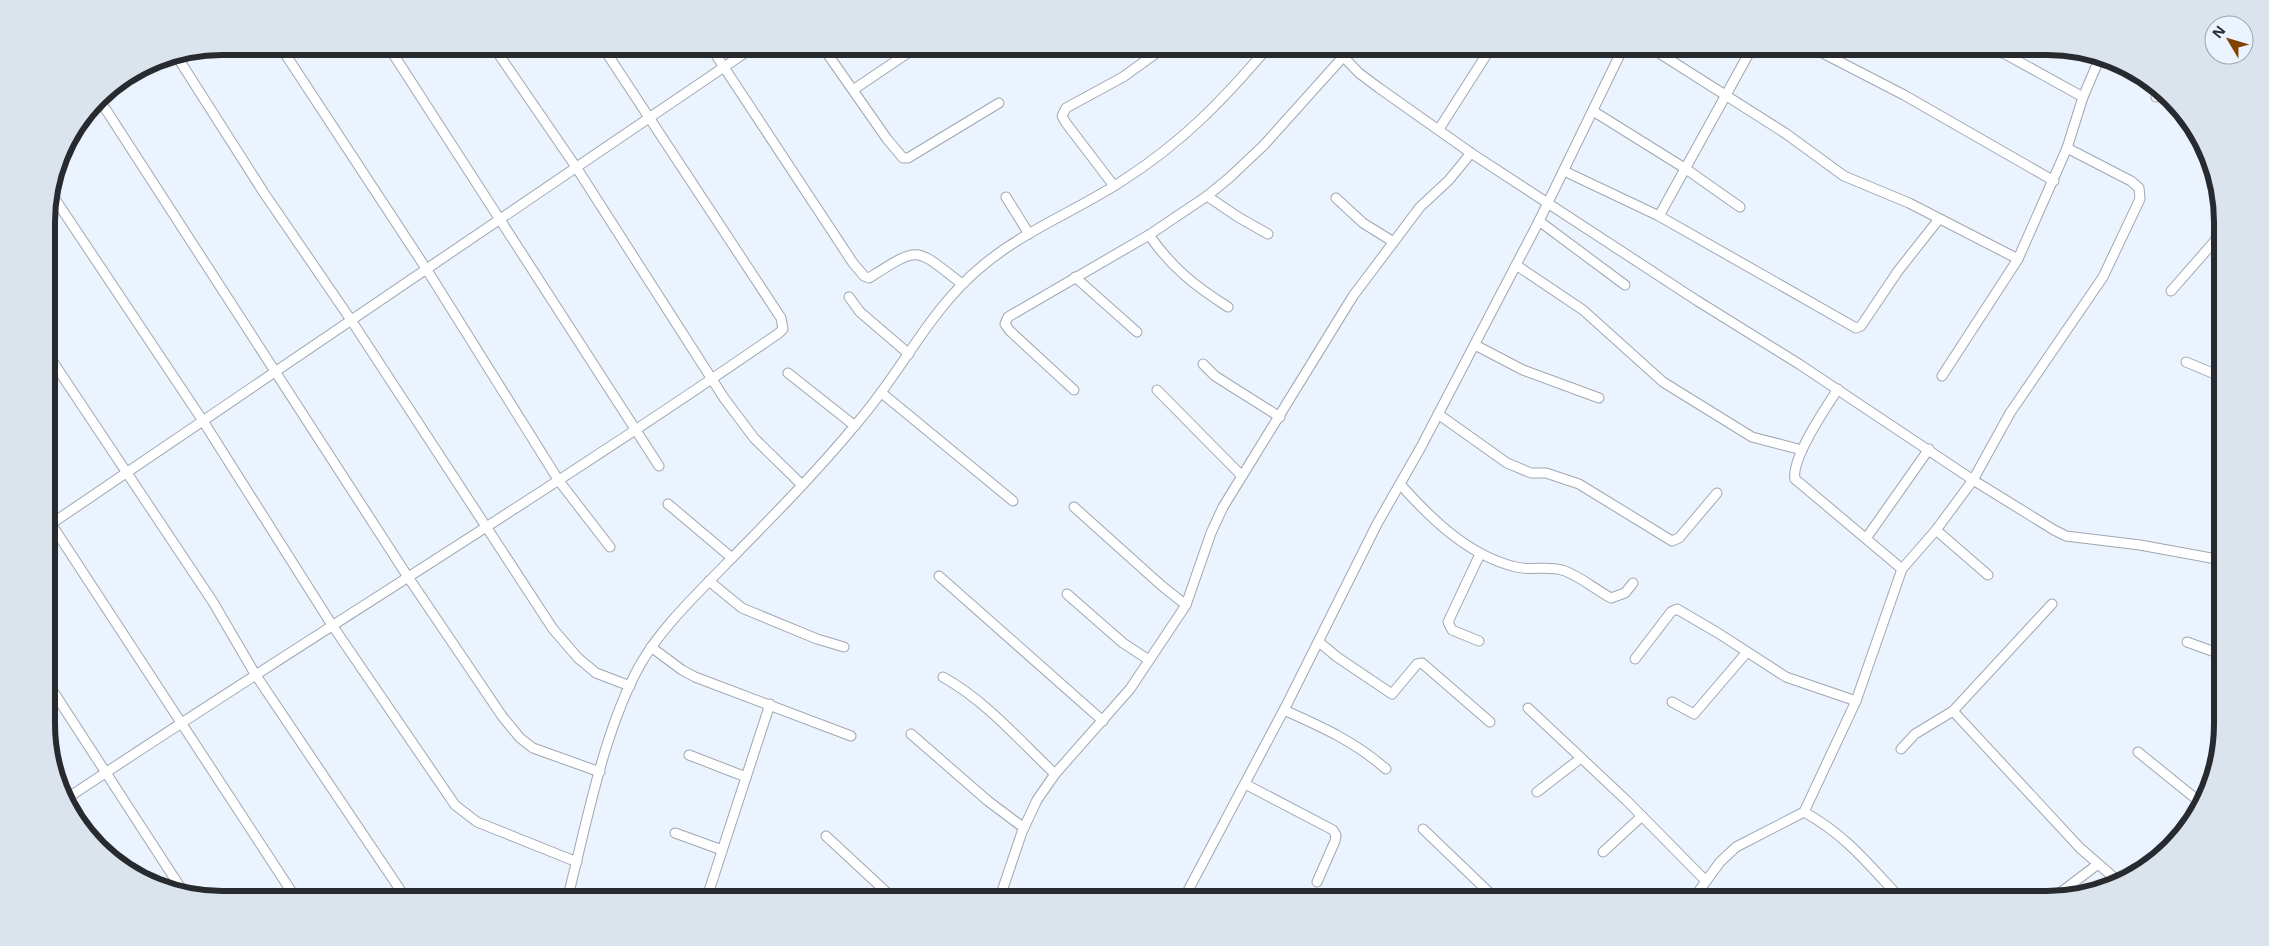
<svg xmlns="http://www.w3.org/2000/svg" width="2269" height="946" font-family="'Open Sans',sans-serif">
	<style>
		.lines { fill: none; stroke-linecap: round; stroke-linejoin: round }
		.minor-casing { stroke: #9fa7b1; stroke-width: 11 }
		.minor { stroke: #fff; stroke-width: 9 }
		.rim { fill: none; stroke: #272a2e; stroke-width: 6 }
	</style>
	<rect width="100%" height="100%" fill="#ebf3fe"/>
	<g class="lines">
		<!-- minor casing -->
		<g class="minor-casing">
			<g id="minor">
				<polyline points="280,46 427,270 559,481 610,547"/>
				<polyline points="388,46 659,466"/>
				<polyline points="493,46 576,167 724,398 754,438 802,485"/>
				<path d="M710,46L853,263L864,276L869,278C921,245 914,247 962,284"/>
				<polyline points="822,46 887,139 903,158 908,158 999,103"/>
				<polyline points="1333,46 1359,73 1379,88 1471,153 1696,300 1799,364 1973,480 2054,530 2066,536 2140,545 2222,560"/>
				<polyline points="1648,46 1785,133 1844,176 1909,203 2018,259"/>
				<polyline points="1809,46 1904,95 2054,181"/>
				<polyline points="1985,46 2007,55 2083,97"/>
				<polyline points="176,55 264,193 351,320 553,629 578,658 596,673 630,686"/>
				<polyline points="853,90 918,46"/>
				<polyline points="2156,97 2160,90"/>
				<polyline points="99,99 408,577 502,716 520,738 533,748 600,772"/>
				<polyline points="1593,111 1686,169 1740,207"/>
				<polyline points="1439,129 1492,46"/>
				<polyline points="1564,171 1659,216 1856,328 1861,326 1898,271 1939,219"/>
				<polyline points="1114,186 1066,123 1062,116 1066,108 1123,77 1166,46"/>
				<polyline points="51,193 203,421 332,625 455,805 477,822 577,862"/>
				<polyline points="1207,196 1238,217 1268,234"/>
				<polyline points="1006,197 1029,234"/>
				<polyline points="1336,198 1363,223 1392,241"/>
				<polyline points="1659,216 1753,46"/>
				<polyline points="1539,221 1625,285"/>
				<path d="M1149,235C1172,268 1195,286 1228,307"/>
				<polyline points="1516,265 1583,310 1663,382 1752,437 1802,450"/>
				<polyline points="1075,277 1137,332"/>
				<polyline points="2171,291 2213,243 2221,231"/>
				<polyline points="849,297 860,312 909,354"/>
				<polyline points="1475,345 1523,370 1599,398"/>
				<polyline points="47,353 213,602 255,674 407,900"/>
				<polyline points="2186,362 2222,377"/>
				<polyline points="1203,364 1215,376 1280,417"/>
				<polyline points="788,373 855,426"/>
				<polyline points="1942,376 2018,259 2067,148 2083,97 2101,55"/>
				<path d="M1838,389C1826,407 1791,459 1795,479L1902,569"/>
				<polyline points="1074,390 1010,331 1005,324 1008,317 1149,235 1207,196 1229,178 1264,145 1343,57"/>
				<polyline points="1157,390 1242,476"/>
				<polyline points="883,394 1013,501"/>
				<polyline points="1438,414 1507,463 1531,473 1546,473 1579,484 1672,541 1679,538 1717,493"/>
				<path d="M1400,484C1431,519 1469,556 1516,567C1532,571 1550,565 1565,571C1581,577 1596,590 1611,598L1625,593L1633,583"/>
				<polyline points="668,504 732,558"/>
				<polyline points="1074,507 1162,586 1186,605"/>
				<polyline points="48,519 297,900"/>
				<polyline points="48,526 755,46"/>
				<polyline points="1936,530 1988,575"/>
				<polyline points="1867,537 1929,449"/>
				<polyline points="939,576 1103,721"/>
				<polyline points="709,581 742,608 817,639 844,647"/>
				<polyline points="1067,594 1123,643 1149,660"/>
				<polyline points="1479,641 1452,630 1448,622 1480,554"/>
				<polyline points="1319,642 1337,657 1392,694 1417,664 1422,663 1490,722"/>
				<polyline points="2187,642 2223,655"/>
				<polyline points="651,647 682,670 695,677 851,736"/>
				<polyline points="1635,659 1671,612 1677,609 1718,633 1786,677 1856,701"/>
				<path d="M943,677C986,701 1019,740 1055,774"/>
				<polyline points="49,685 184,893"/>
				<polyline points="1672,702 1694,714 1747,652"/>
				<polyline points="1528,708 1626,800 1705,880"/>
				<path d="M1284,710C1322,727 1354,741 1386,769"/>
				<polyline points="1953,711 2080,848 2119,882"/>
				<polyline points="911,734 988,801 1024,828"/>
				<polyline points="1901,749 1915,734 1953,711 2052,604"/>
				<polyline points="2138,752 2201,803"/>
				<polyline points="689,755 746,777"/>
				<polyline points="1245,784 1333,830 1336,835 1335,841 1317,882"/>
				<polyline points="1537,792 1581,758"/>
				<path d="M69,797C304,640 546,494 779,333L783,329L781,318L602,46"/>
				<path d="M1804,812C1846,835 1869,865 1901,899"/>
				<polyline points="1423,829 1496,899"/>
				<polyline points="675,833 722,850"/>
				<polyline points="826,836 895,900"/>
				<polyline points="1603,852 1642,816"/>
				<polyline points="1693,899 1720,862 1736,847 1804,812 1856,701 1902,569 1936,530 1973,480 2010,413 2103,277 2140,199 2139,188 2131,181 2067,148"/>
				<polyline points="2052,899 2098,864"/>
				<path d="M567,900C586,827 603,731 640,665C661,628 695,596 725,565C770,519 816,473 857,423C901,373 929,310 981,267C1023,231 1076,211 1122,181C1183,142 1223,100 1269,46"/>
				<polyline points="706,900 770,704"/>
				<polyline points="999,900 1022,832 1037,800 1055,774 1130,689 1186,605 1211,533 1223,507 1353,296 1420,207 1449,180 1471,153"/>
				<polyline points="1183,900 1287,704 1377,524 1421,447 1539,221 1624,46"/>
			</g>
		</g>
		<!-- minor -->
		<use href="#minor" class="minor"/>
	</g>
	<!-- crop -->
	<path d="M0 0H2269V946H0ZM222 55H2047A167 167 0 0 1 2214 222V724A167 167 0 0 1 2047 891H222A167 167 0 0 1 55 724V222A167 167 0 0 1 222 55Z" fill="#dbe3ed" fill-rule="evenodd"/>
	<path class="rim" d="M222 55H2047A167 167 0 0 1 2214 222V724A167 167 0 0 1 2047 891H222A167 167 0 0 1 55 724V222A167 167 0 0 1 222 55Z"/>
	<!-- north arrow -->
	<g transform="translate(2229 40) rotate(308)"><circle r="24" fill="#ebf3fe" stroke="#9da3ab"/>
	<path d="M0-4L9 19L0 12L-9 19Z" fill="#814302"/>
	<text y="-8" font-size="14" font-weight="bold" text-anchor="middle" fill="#272a2e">N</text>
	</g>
</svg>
